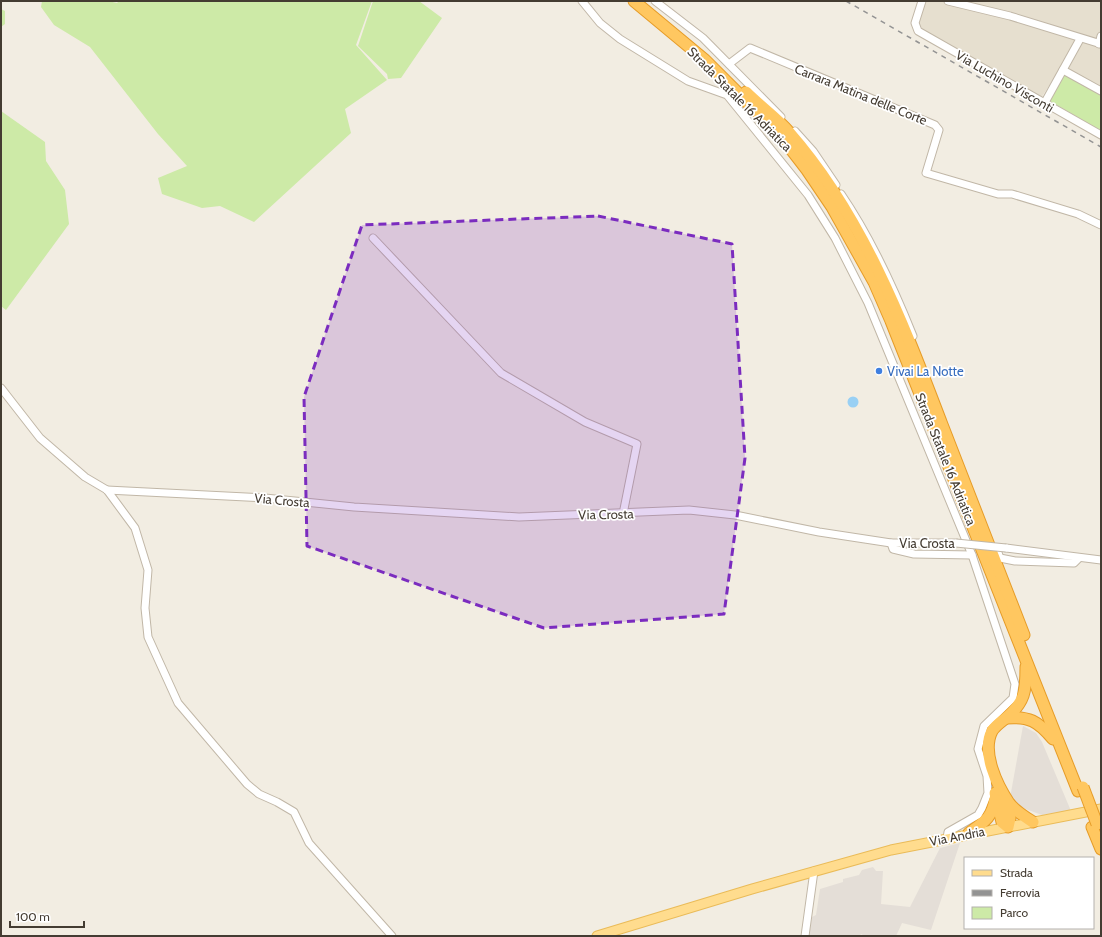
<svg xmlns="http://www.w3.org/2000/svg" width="1102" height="937" font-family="Cabin,sans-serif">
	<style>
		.residential { fill: #e6dfcf }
		.industrial { fill: #e4ded7 }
		.green { fill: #cdeaa7 }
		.water { fill: #99d0f4 }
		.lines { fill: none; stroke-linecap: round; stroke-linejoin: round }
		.minor-casing { stroke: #c1b7a7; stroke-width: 9 }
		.major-casing { stroke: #eabb58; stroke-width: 11 }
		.highway-casing { stroke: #e69c28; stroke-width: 13 }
		.minor { stroke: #fff; stroke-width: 7 }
		.major { stroke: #ffdc8e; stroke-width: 9 }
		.highway { stroke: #ffc760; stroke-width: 11 }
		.rail { stroke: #939393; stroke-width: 1.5; stroke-dasharray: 5 5; stroke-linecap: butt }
		.minor-bridge-casing { stroke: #c1b7a7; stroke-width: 9; stroke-linecap: butt }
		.highway-bridge-casing { stroke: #e69c28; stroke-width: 13; stroke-linecap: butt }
		.minor-bridge { stroke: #fff; stroke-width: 7 }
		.highway-bridge { stroke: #ffc760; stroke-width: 11 }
		.marked { fill: #7b2cbf; fill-opacity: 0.2; stroke: #7b2cbf; stroke-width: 3; stroke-dasharray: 8 5; stroke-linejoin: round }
		.shop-dot { fill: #3f7fe0; stroke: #fff; stroke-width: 1.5 }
		.labels { text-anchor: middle; stroke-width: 3.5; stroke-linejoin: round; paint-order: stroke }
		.street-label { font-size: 13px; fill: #443c32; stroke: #fff }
		.shop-label { font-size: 13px; fill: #366cbe; stroke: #fff; text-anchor: start }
	</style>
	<rect width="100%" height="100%" fill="#f2ede2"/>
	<!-- residential -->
	<polygon class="residential" points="925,1 1101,1 1101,88 1062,66 1041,98 917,26"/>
	<!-- industrial -->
	<g class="industrial">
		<polygon points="1023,726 1036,733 1042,742 1071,811 1042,815 1020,807 1010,798"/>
		<polygon points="960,843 931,930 902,923 896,936 865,936 861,934 860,936 809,936 812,917 816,915 820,889 843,882 843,879 859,875 862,870 873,867 876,871 883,871 881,904 910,907 940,848"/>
	</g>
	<!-- green -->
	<g class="green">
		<polygon points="42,1 108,1 117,3 119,1 372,1 356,45 387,80 345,109 351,133 254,222 220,206 202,208 162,194 158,178 187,166 158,134 90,47 54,25 41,7"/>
		<polygon points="373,1 419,1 442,18 401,78 388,79 387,74 358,46"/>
		<polygon points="1,9 5,11 5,24 1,27"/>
		<polygon points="1065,74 1101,94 1101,131 1050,101"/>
		<polygon points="1,111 45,142 46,161 65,190 69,224 6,310 1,306"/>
	</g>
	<!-- water -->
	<circle class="water" cx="853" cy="402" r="5.5"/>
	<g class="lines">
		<!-- minor casing -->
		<g class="minor-casing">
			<g id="minor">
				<polyline points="582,1 600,23 620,39 688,81 727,95 808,195 835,238 868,303 972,555 1015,684 1013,698 984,726 978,749 987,776 988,793 982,808 978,815 948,832 947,838"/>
				<polyline points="655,1 703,38 781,117"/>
				<polyline points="922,1 915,23 918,31 1101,135"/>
				<polyline points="948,1 1010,16 1101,44"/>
				<polyline points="1099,44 1101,36"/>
				<polyline points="729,64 750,48 935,125 939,130 926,173 998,194 1012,194 1078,214 1101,225"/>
				<polyline points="1063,70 1101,91"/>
				<polyline points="1044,104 1080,39"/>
				<polyline points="795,131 813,151 836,185"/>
				<path d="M841,194C871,238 893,286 913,336"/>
				<polyline points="373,238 501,373 585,422 637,444 623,514"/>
				<polyline points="1,388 40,438 85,477 107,490 135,528 148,570 145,608 148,637 178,703 247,784 259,794 277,802 294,812 309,843 392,936"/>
				<polyline points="107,490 265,498 354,507 519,517 689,510 735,515 819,532 891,543 956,543"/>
				<polyline points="891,543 893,549 914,554 972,555"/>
				<polyline points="1006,548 1101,560"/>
				<polyline points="997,550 1000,558 1015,561 1074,563 1079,558"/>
				<polyline points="805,936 814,871"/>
			</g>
		</g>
		<!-- major casing -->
		<g class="major-casing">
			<polyline id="major" points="597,936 752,889 891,850 1101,809"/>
		</g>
		<!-- highway casing -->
		<g class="highway-casing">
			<g id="highway">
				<polyline points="634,1 705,60 780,135 807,170 832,207 874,282 891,321 1078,791"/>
				<path d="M746,92C760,106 777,118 789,132C862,215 902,320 941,422C969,493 996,564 1024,635"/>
				<path d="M1026,667C1026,691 1025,702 1006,718C1001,722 996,725 992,731C981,752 997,785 1009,803C1015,811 1025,817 1033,822"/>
				<path d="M1006,718C1029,716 1038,721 1053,739"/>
				<polyline points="995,793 1002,822 1008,827 1010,818 1006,800"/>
				<polyline points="1092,827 1101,849"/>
				<path d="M969,833C984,822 992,818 995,799"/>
			</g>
		</g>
		<!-- minor -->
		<use href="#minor" class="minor"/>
		<!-- major -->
		<use href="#major" class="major"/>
		<!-- highway -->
		<use href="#highway" class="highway"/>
		<!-- rail -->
		<polyline class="rail" points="846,1 1101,147"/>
		<!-- minor-bridge casing -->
		<g class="minor-bridge-casing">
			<polyline id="minor-bridge" points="956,543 1006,548"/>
		</g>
		<!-- highway-bridge casing -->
		<g class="highway-bridge-casing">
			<polyline id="highway-bridge" points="1083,787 1097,824"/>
		</g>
		<!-- minor-bridge -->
		<use href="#minor-bridge" class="minor-bridge"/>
		<!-- highway-bridge -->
		<use href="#highway-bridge" class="highway-bridge"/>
	</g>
	<!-- marked area -->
	<path class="marked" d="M598,216L732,244L745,458L724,614L544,628L307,546L304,397L362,225Z"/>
	<!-- markers -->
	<circle class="shop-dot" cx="879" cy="371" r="4"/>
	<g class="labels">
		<!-- street labels -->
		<g class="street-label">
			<text transform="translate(1005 81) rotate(30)" y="5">Via Luchino Visconti</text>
			<text transform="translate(861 94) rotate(22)" y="5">Carrara Matina delle Corte</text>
			<text transform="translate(740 99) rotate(45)" y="5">Strada Statale 16 Adriatica</text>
			<text transform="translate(946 459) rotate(68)" y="5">Strada Statale 16 Adriatica</text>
			<text transform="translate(282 500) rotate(5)" y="5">Via Crosta</text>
			<text transform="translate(606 514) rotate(-1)" y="5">Via Crosta</text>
			<text x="927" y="548">Via Crosta</text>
			<text transform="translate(957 836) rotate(-11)" y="5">Via Andria</text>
		</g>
		<!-- shop labels -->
		<g class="shop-label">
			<text x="887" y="376">Vivai La Notte</text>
		</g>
	</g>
	<!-- border -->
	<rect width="1102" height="937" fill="none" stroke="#443c32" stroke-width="4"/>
	<!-- legend -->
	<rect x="964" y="857" width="130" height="72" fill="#ffffff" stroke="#b4b1ad"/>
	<rect x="972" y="870" width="20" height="6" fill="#ffdc8e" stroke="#b4b1ad"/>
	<text x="1000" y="877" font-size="12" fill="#443c32">Strada</text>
	<rect x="972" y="890" width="20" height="6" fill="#939393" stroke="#b4b1ad"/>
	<text x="1000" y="897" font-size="12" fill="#443c32">Ferrovia</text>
	<rect x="972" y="907" width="20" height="12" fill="#cdeaa7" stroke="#b4b1ad"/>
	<text x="1000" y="917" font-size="12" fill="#443c32">Parco</text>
	<!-- scale -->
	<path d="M10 921v6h74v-6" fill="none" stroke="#443c32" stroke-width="2"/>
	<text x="16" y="921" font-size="12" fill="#443c32" stroke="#ffffff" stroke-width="3" paint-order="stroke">100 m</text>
</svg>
